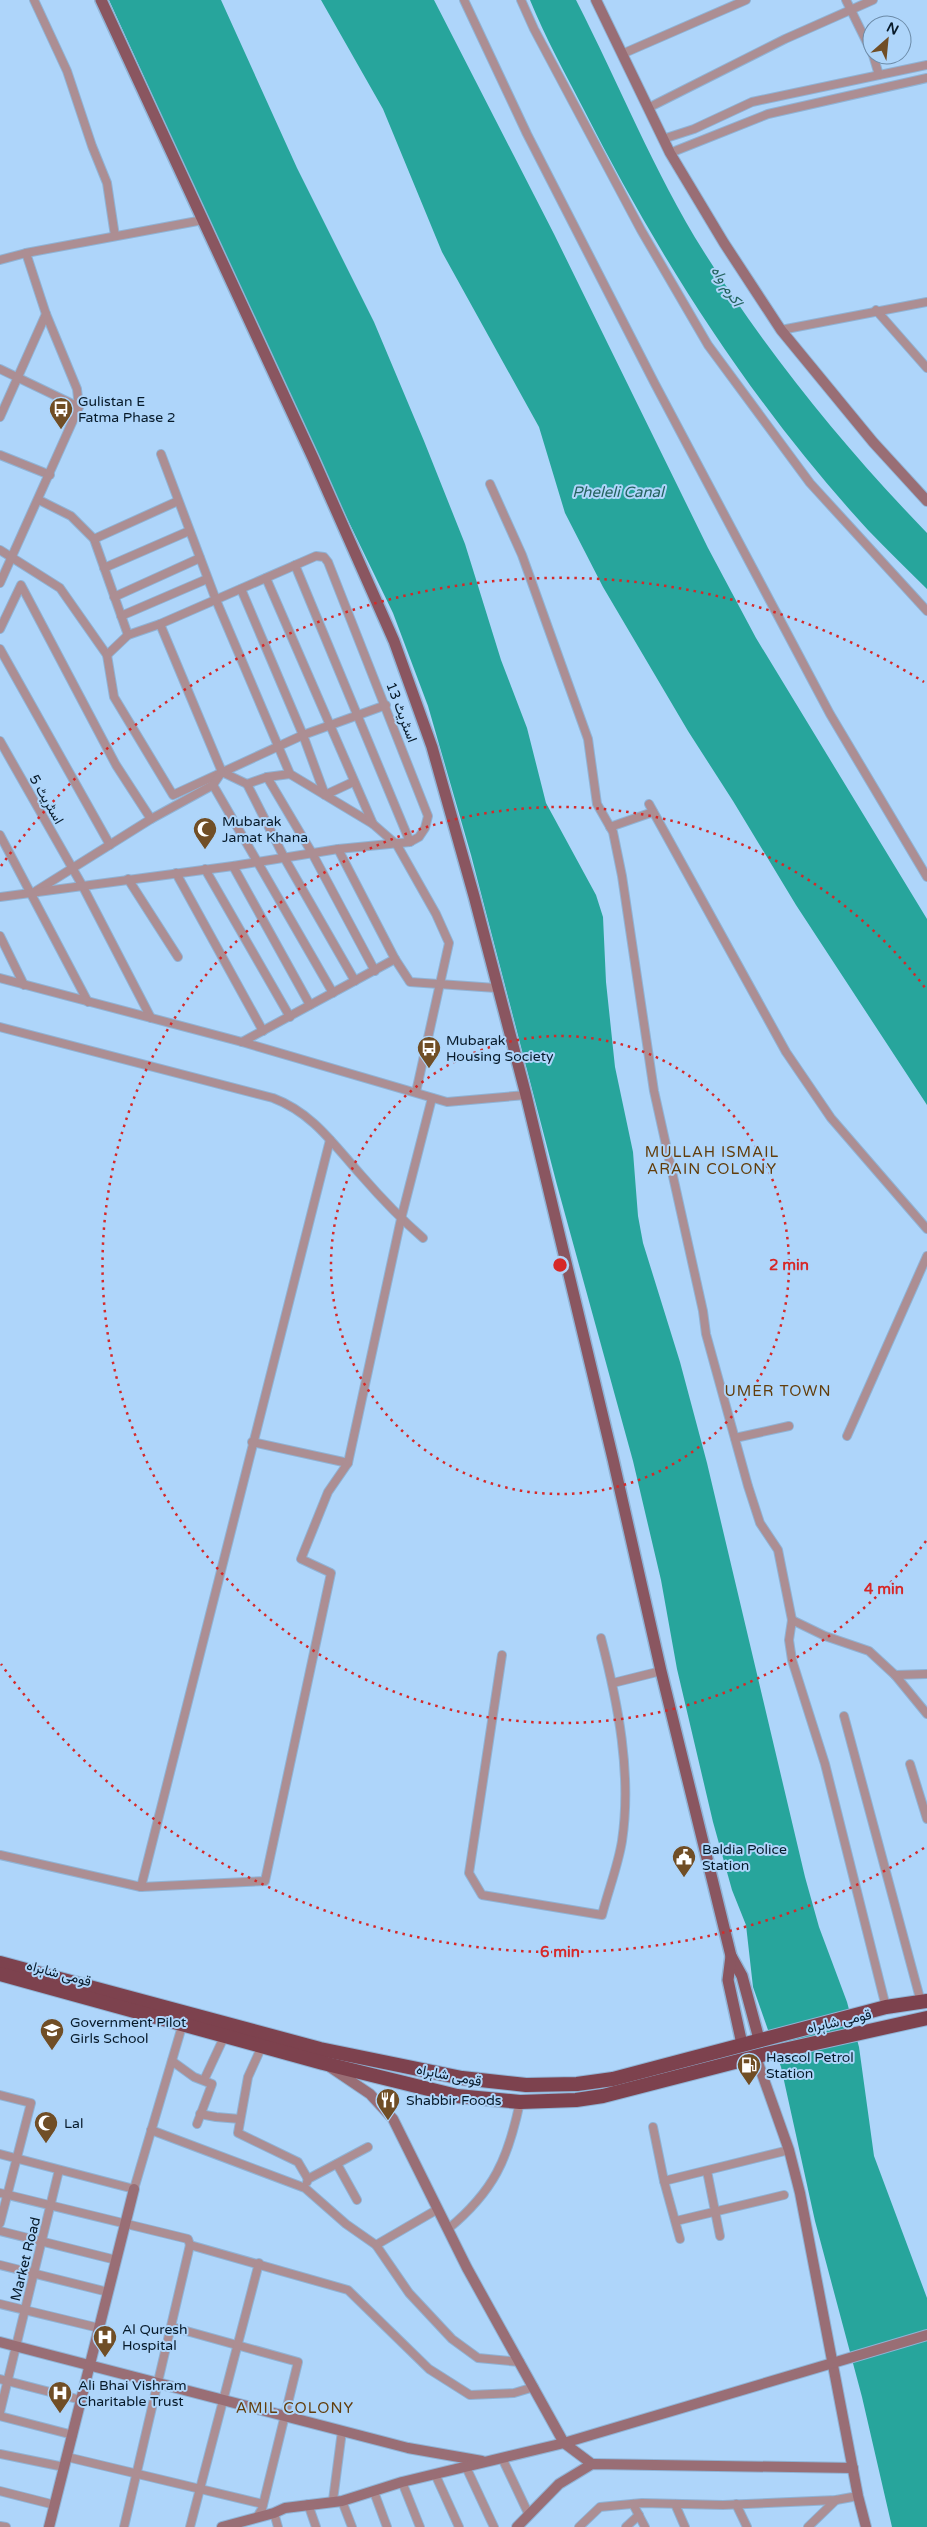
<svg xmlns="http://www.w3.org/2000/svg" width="927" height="2527" font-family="'Varela Round',Vazirmatn,sans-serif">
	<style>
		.water { fill: #27a59c }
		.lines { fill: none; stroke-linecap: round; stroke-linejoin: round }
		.street-casing { stroke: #90b3d5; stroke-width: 10 }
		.secondary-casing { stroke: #90b3d5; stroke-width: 12 }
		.primary-casing { stroke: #90b3d5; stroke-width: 14 }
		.highway-casing { stroke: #90b3d5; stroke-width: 16 }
		.street { stroke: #ac8e93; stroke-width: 8 }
		.secondary { stroke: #996e75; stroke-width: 10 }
		.primary { stroke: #8a5660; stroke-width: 11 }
		.highway { stroke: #7d424e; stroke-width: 14 }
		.ring { fill: none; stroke: #d62828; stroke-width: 2.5; stroke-dasharray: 2.5 5 }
		.labels { text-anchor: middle; stroke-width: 4; stroke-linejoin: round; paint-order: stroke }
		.poi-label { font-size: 14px; fill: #071a2a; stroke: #aed5fa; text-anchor: start }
		.street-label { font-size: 14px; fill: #071a2a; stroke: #aed5fa }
		.water-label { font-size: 15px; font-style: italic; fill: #24635e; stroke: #aed5fa }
		.neighbourhood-label { font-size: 15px; letter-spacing: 1px; fill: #623d0b; stroke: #aed5fa }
		.centre { fill: #d62828; stroke: #aed5fa; stroke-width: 2.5 }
		.ring-label { font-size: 15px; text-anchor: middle; font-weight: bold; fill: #d62828; stroke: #aed5fa; stroke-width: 4; stroke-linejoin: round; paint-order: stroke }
	</style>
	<rect width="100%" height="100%" fill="#aed5fa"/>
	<!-- water -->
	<g class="water">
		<polygon points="109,0 221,0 297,168 374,322 424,441 465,544 501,660 527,728 546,803 596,895 603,917 606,982 615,1067 633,1152 638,1216 643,1243 680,1362 707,1463 805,1877 819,1927 847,2002 859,2047 874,2156 927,2298 927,2527 892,2527 862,2397 815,2221 781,2067 753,1987 746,1925 732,1890 713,1822 677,1669 661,1580 633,1461 557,1185 471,855 428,706 393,613 309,440"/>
		<polygon points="321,0 434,0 554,234 708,548 756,638 927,919 927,1105 796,905 733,801 688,731 603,587 565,513 539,427 442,252 383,109"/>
		<path d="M530,0H576C619,84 654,172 704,252C768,354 844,447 927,533V589C907,569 887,550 868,530C753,405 660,260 583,108C565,73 545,37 530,0Z"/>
	</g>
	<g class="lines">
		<!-- street casing -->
		<g class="street-casing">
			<g id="street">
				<polyline points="34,0 67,71 92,146 107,183 115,236"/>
				<polyline points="464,0 527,134 655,384 830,714 927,877"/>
				<polyline points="521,0 534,29 641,230 708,345 810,483 927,611"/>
				<polyline points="846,0 872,53"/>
				<polyline points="622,54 746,0"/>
				<polyline points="873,55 879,75"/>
				<polyline points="648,108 785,39 873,0"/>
				<polyline points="663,139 694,129 752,102 927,65"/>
				<polyline points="670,153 768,114 927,78"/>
				<polyline points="0,260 26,253 203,220"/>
				<polyline points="876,310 927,368"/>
				<polyline points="781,330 927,302"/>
				<polyline points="0,369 79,407"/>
				<polyline points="0,417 46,314"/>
				<polyline points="161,454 216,600 290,774 373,824 397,845 436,914 449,943 416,1092"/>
				<polyline points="0,455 50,475"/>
				<polyline points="490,484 522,555 588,739 597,804 613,832 622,876 654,1091 703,1311 706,1334 748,1486 760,1523 778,1550 792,1620 789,1640 792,1660 825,1764 886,2007"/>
				<polyline points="39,500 71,516 94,539 128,635"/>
				<polyline points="94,539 178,501"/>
				<polyline points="0,550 60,588 107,655 114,697 173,795 303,735 386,705"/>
				<polyline points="295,565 410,842"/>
				<polyline points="104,568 189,531"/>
				<polyline points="266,578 373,824"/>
				<polyline points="0,583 79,407 77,389 46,314 26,253"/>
				<polyline points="241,589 303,735 325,795 353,782"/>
				<polyline points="114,597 200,558"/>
				<polyline points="121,616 207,579"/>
				<polyline points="160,624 222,772 247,784 285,859 355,981"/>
				<polyline points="0,629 21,585 116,765 151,819"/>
				<polyline points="0,649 110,845"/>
				<polyline points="0,741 82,885 151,1018"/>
				<polyline points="221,773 213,785 333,993"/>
				<polyline points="290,774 267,777 312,853 375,971"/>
				<polyline points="247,784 267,777"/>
				<polyline points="649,804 786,1052 831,1118 927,1229"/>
				<polyline points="610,827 653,812"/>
				<polyline points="0,835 88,1002"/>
				<polyline points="338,849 395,959 410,982 496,988"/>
				<polyline points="233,866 310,1005"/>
				<polyline points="205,869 290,1017"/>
				<polyline points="176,873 263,1031"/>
				<polyline points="128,879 178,957"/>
				<polyline points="36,891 151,819 213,785"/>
				<polyline points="0,897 233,866 338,849 410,842 419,837 425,828 428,816 328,562 324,557 316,556 160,624 128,635 107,655"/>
				<polyline points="0,936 24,985"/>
				<polyline points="0,978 242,1042 447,1102 526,1095"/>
				<path d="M0,1027L273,1098C313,1113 334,1145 361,1175C381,1198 401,1219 423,1238"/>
				<polyline points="242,1042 395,959"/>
				<polyline points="847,1436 927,1256"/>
				<polyline points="735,1438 789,1426"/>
				<polyline points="252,1442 348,1463 401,1219 432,1098"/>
				<polyline points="792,1620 825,1636 869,1651 895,1675 927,1674"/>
				<path d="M502,1655L469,1873L482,1895L602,1915C608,1891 618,1866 622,1841C632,1774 618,1703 601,1638"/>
				<polyline points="895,1675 927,1714"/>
				<polyline points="613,1683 661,1671"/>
				<polyline points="844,1716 921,2002"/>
				<polyline points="910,1764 927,1819"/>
				<polyline points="0,1855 141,1887 265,1881 331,1573 301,1559 328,1492 348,1463"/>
				<polyline points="141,1887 330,1140"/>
				<polyline points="262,2046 248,2077 238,2133 298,2162 308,2179"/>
				<polyline points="172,2061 194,2077 212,2084 197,2124"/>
				<polyline points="204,2080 225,2035"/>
				<polyline points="0,2095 31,2103 0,2223"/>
				<polyline points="200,2114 216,2117 240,2119"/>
				<polyline points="653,2127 664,2181 680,2239"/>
				<polyline points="151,2130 305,2188 346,2224 376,2245 409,2293 452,2339 478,2358 520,2362"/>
				<polyline points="0,2154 134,2189 183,2023"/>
				<polyline points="337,2164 357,2200"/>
				<polyline points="707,2171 720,2236"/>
				<polyline points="664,2181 789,2150"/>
				<polyline points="307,2182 308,2179 368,2147"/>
				<polyline points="0,2193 188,2239 190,2245 124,2527"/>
				<polyline points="676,2221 784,2195"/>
				<path d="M448,2229C494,2191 508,2159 520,2102"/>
				<polyline points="0,2231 116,2260"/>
				<polyline points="190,2245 348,2290 429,2369 470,2395 514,2393 534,2387"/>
				<polyline points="376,2245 438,2209"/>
				<polyline points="0,2265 108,2292"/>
				<polyline points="0,2304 99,2328"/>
				<polyline points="172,2327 298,2362 262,2509 257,2517"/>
				<polyline points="0,2379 81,2400"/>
				<polyline points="0,2412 59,2170"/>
				<polyline points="0,2416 73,2435"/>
				<polyline points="0,2454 64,2467"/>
				<polyline points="67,2457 263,2504"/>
				<polyline points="502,2458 529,2515"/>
				<polyline points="466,2467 494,2527"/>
				<polyline points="435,2474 459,2527"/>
				<polyline points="402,2482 420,2527"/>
				<polyline points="0,2491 55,2505"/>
				<polyline points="374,2492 387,2527"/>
				<polyline points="333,2500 342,2431"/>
				<polyline points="342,2501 352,2527"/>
				<polyline points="308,2504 316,2527"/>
				<polyline points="633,2504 645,2527"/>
				<polyline points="675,2504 685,2527"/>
				<polyline points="736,2504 747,2527"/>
				<polyline points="274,2513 278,2527"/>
				<polyline points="0,2526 6,2527"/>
				<polyline points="190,2527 259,2263"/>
				<polyline points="579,2527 600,2507 642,2503 723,2505 836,2500 858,2496"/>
				<polyline points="626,2527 639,2515"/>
				<polyline points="808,2527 836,2500"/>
			</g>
		</g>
		<!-- secondary casing -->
		<g class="secondary-casing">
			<g id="secondary">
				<polyline points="596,0 670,153 724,243 781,330 873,442 927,501"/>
				<polyline points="756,2057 789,2150 800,2193 858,2496 866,2527"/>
				<polyline points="330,2067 370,2094 393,2119 467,2268 564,2443 592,2464"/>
				<polyline points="0,2342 408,2448 482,2461"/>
				<polyline points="49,2527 134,2189"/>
				<polyline points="222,2527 274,2513 285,2508 342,2501 402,2482 564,2443 927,2335"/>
				<polyline points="517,2527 559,2484 592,2464 853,2468"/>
			</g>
		</g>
		<!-- primary casing -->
		<g class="primary-casing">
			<g id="primary">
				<polyline points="101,0 313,458 394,641 432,747 474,896 526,1095 613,1459 661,1671 731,1956 742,1976 759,2039"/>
				<polyline points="731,1956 728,1980 742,2044"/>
			</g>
		</g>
		<!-- highway casing -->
		<g class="highway-casing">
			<g id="highway">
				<polyline points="0,1963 320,2049 462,2078 526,2085 577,2084 613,2079 886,2007 927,2001"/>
				<polyline points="0,1974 323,2063 457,2096 520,2102 576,2100 603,2096 762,2055 927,2018"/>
			</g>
		</g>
		<!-- street -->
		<use href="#street" class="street"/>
		<!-- secondary -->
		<use href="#secondary" class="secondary"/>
		<!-- primary -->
		<use href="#primary" class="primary"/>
		<!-- highway -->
		<use href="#highway" class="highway"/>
	</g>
	<!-- distance rings -->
	<g class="ring">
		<circle cx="560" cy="1265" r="229"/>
		<path d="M926 1541A458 458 0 1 1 926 989"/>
		<path d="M924 1848A687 687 0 0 1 1 1664M1 866A687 687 0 0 1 924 682"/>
	</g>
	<!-- icons -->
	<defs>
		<g id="bus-pin" transform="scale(1.25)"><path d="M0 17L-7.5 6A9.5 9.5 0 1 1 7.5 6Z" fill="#704e26" stroke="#aed5fa"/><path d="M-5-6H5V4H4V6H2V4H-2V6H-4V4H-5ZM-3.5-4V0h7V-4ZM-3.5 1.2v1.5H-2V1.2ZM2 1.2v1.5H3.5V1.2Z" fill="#fff"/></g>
		<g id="mosque-pin" transform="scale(1.25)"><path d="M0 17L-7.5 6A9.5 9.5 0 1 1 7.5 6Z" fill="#704e26" stroke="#aed5fa"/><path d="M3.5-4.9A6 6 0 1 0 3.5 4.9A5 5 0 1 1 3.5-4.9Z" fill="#fff"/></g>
		<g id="civic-pin" transform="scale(1.25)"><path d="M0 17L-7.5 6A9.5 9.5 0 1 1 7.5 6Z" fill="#704e26" stroke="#aed5fa"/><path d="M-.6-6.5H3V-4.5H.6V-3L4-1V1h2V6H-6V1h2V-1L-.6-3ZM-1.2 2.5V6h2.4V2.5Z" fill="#fff"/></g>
		<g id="school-pin" transform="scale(1.25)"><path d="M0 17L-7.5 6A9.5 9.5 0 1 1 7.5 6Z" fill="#704e26" stroke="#aed5fa"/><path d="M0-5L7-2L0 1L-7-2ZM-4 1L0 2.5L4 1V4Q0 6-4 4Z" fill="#fff"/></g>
		<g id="fuel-pin" transform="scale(1.25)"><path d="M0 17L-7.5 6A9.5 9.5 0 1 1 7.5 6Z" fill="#704e26" stroke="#aed5fa"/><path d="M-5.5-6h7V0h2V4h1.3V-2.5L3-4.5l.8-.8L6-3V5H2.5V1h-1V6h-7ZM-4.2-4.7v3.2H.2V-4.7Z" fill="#fff"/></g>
		<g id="restaurant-pin" transform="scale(1.25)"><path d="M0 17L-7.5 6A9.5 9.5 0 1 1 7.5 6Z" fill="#704e26" stroke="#aed5fa"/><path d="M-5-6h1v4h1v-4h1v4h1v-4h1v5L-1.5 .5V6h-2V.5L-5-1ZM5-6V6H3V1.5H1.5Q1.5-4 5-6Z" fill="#fff"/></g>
		<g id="hospital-pin" transform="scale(1.25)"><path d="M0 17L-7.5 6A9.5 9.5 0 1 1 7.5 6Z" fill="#704e26" stroke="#aed5fa"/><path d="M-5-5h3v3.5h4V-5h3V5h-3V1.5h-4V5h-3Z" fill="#fff"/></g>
	</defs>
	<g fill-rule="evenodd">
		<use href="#bus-pin" x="61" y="409"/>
		<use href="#mosque-pin" x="205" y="829"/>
		<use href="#bus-pin" x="429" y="1048"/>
		<use href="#civic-pin" x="684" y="1857"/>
		<use href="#school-pin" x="52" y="2030"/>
		<use href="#fuel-pin" x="749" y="2065"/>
		<use href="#restaurant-pin" x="388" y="2100"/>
		<use href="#mosque-pin" x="46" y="2123"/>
		<use href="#hospital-pin" x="105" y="2337"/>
		<use href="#hospital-pin" x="60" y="2393"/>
	</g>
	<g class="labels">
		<!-- poi labels -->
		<g class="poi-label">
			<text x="78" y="406">Gulistan E<tspan x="78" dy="16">Fatma Phase 2</tspan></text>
			<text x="222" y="826">Mubarak<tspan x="222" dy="16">Jamat Khana</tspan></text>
			<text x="446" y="1045">Mubarak<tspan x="446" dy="16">Housing Society</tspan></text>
			<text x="702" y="1854">Baldia Police<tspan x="702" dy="16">Station</tspan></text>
			<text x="70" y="2027">Government Pilot<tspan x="70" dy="16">Girls School</tspan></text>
			<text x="766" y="2062">Hascol Petrol<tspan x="766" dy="16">Station</tspan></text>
			<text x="406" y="2105">Shabbir Foods</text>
			<text x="64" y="2128">Lal</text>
			<text x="122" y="2334">Al Quresh<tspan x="122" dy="16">Hospital</tspan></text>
			<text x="78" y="2390">Ali Bhai Vishram<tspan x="78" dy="16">Charitable Trust</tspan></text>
		</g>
		<!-- street labels -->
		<g class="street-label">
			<text transform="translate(402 712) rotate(69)" y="5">اسٹریٹ 13</text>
			<text transform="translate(47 799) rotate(60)" y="5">اسٹریٹ 5</text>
			<text transform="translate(59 1973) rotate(15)" y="5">قومی شاہراہ</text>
			<text transform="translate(839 2021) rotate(-13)" y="5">قومی شاہراہ</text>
			<text transform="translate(449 2075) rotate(11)" y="5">قومی شاہراہ</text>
			<text transform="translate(25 2259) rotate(-76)" y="5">Market Road</text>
		</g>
		<!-- water labels -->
		<g class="water-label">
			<text transform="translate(727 286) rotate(57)" y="5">اکرم واہ</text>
			<text x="618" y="497">Pheleli Canal</text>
		</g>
		<!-- neighbourhood labels -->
		<g class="neighbourhood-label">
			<text x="712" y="1157">MULLAH ISMAIL<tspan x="712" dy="17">ARAIN COLONY</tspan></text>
			<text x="778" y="1396">UMER TOWN</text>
			<text x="295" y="2413">AMIL COLONY</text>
		</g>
	</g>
	<circle cx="560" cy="1265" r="8" class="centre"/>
	<g class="ring-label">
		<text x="789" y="1270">2 min</text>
		<text x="884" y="1594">4 min</text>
		<text x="560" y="1957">6 min</text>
	</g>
	<!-- north arrow -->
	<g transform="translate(887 40) rotate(27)"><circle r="24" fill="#aed5fa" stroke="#6b8aa7"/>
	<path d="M0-4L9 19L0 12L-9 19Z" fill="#704e26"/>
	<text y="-8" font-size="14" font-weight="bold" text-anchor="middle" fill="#071a2a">N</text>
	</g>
</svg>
